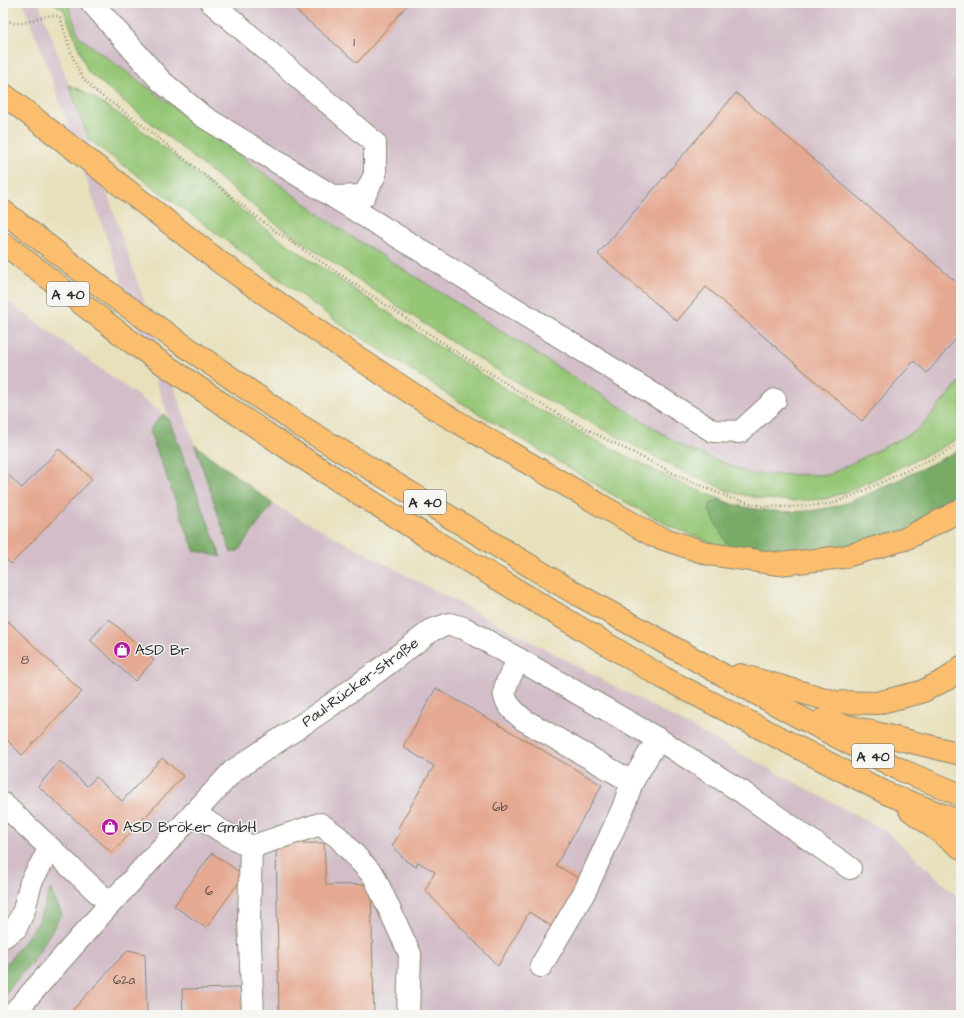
<svg xmlns="http://www.w3.org/2000/svg" width="964" height="1018" font-family="'Architects Daughter',sans-serif">
	<style>
		.industrial { fill: #d2bdc8 }
		.green { fill: #95c676; stroke: #607850 }
		.forest { fill: #78ab67; stroke: #526b49 }
		.building { fill: #e5a891 }
		.lines { fill: none; stroke-linecap: round; stroke-linejoin: round }
		.minor-casing { stroke: #898673; stroke-width: 24 }
		.highway-casing { stroke: #898673; stroke-width: 24 }
		.path { stroke: #898673; stroke-width: 2.5; stroke-dasharray: 1 3; stroke-linecap: butt }
		.minor { stroke: #fff; stroke-width: 22 }
		.highway { stroke: #fbbd6e; stroke-width: 22 }
		.labels { text-anchor: middle; stroke-width: 3; stroke-linejoin: round; paint-order: stroke }
		.number-label { font-size: 13px; fill: #5a4a44 }
		.shield { fill: #f6f6f2; stroke: #686867; stroke-width: 1 }
		.shield-label { font-size: 14px; font-weight: bold; fill: #2b2b2b }
		.poi-label { font-size: 15px; fill: #2b2b2b; stroke: #f6f6f2; text-anchor: start }
		.street-label { font-size: 15px; fill: #2b2b2b; stroke: #f6f6f2 }
	</style>
	<rect width="100%" height="100%" fill="#f6f6f2"/>
	<filter id="ink" filterUnits="userSpaceOnUse"><feTurbulence type="fractalNoise" baseFrequency=".025" numOctaves="2"/><feDisplacementMap in="SourceGraphic" scale="8" xChannelSelector="R" yChannelSelector="G"/><feConvolveMatrix kernelMatrix="1 2 1 2 8 2 1 2 1" color-interpolation-filters="sRGB"/></filter>
	<filter id="wash" filterUnits="userSpaceOnUse"><feTurbulence type="fractalNoise" baseFrequency=".012" numOctaves="4" result="noise"/><feDisplacementMap in="SourceGraphic" scale="16" xChannelSelector="R" yChannelSelector="G"/><feGaussianBlur stdDeviation="0.9" result="paint"/><feColorMatrix in="noise" values="0 0 0 0 0 0 0 0 0 0 0 0 0 0 0 0 0 1.4 0 .05"/><feComposite in="paint" operator="in"/></filter>
	<g filter="url(#wash)">
		<rect width="100%" height="100%" fill="#e7e0bb"/>
		<!-- industrial -->
		<g class="industrial">
			<polygon points="23,3 39,3 89,140 168,371 195,445 231,553 238,551 273,504 886,831 961,900 961,1015 3,1015 3,298 163,414 149,430 220,556 169,419 53,82"/>
			<polygon points="65,3 961,3 961,380 918,430 828,475 751,474 684,447 340,229 79,37 68,5"/>
		</g>
		<!-- green -->
		<g class="green">
			<polygon points="53,3 65,3 68,5 79,37 340,229 684,447 751,474 828,475 918,430 961,380 961,437 939,449 849,491 825,499 792,501 763,499 731,492 677,468 534,393 444,337 277,225 88,72 64,10"/>
			<polygon points="69,85 79,89 94,98 134,124 268,231 435,344 526,402 593,439 680,483 727,502 719,500 710,504 734,552 667,525 613,495 450,396 339,323 89,140"/>
		</g>
		<!-- forest -->
		<g class="forest">
			<polygon points="163,414 169,419 221,557 194,550 149,430"/>
			<polygon points="195,445 273,504 238,551 231,553"/>
			<path d="M961,449V502L896,534L839,551L780,556L734,552L726,542L709,511L710,504L719,500C761,514 812,517 854,500C869,494 883,487 898,480C919,470 940,460 961,449Z"/>
			<polygon points="50,889 62,914 33,961 3,996 3,968 38,923"/>
		</g>
		<g id="blocks">
			<!-- building -->
			<g class="building">
				<polygon points="287,3 409,3 357,63"/>
				<polygon points="736,93 961,286 961,306 957,311 961,314 961,333 927,373 914,361 862,421 706,287 677,321 598,254"/>
				<polygon points="59,449 92,479 11,564 3,556 3,470 22,488"/>
				<polygon points="109,619 154,660 135,681 90,640"/>
				<polygon points="8,621 82,692 22,755 3,736 3,626"/>
				<polygon points="436,688 602,785 556,865 583,881 556,929 529,912 498,966 425,890 435,872 418,862 416,867 406,861 392,846 402,830 398,828 434,766 403,747"/>
				<polygon points="162,758 183,776 112,853 38,786 60,761 87,786 96,777 122,801"/>
				<polygon points="276,843 324,843 326,885 371,884 374,1015 279,1015"/>
				<polygon points="212,853 244,875 206,928 174,906"/>
				<polygon points="128,950 145,954 147,1015 68,1015"/>
				<polygon points="242,988 243,1015 183,1015 182,989"/>
			</g>
		</g>
	</g>
	<g filter="url(#ink)">
		<use href="#blocks" fill-opacity="0" stroke="#898673" stroke-width="1"/>
		<g class="lines">
			<!-- minor casing -->
			<g class="minor-casing">
				<g id="minor">
					<polyline points="92,3 160,80 201,115 713,431 740,432 775,400"/>
					<polyline points="212,3 375,143 375,175 364,196 334,197"/>
					<polyline points="658,739 742,792 850,868"/>
					<polyline points="3,804 110,904"/>
					<polyline points="194,813 220,830 251,847 249,919 253,1015"/>
					<polyline points="251,847 320,824 338,837 374,876 410,954 408,1015"/>
					<polyline points="3,937 16,928 24,910 31,882 50,848"/>
					<polyline points="541,966 585,891 623,808 632,782"/>
					<path d="M12,1015L110,904L233,771L324,710L382,668L432,630L449,624L464,628L658,739L632,782L524,720C494,695 504,689 519,659"/>
				</g>
			</g>
			<!-- highway casing -->
			<g class="highway-casing">
				<g id="highway">
					<polyline points="3,94 221,263 328,338 437,410 652,535 709,554 779,564 843,557 905,539 961,510"/>
					<polyline points="3,211 117,299 299,425 573,592 788,711 901,770 961,795"/>
					<polyline points="3,243 134,344 292,451 426,536 662,677 888,794 961,822"/>
					<polyline points="740,675 836,702 877,703 921,692 947,679 961,667"/>
					<polyline points="822,720 961,754"/>
					<polyline points="910,810 961,848"/>
				</g>
			</g>
			<!-- path -->
			<path class="path" d="M3,17C6,19 10,22 14,23C31,25 44,11 60,17L74,61L82,77L95,91L137,121L272,229L440,341L529,398L598,435L683,478L730,498L762,506L791,507L830,504L850,497L942,454L961,443"/>
			<!-- minor -->
			<use href="#minor" class="minor"/>
			<!-- highway -->
			<use href="#highway" class="highway"/>
		</g>
	</g>
	<!-- icons -->
	<defs>
		<g id="shop-disc" transform="scale(0.9)"><circle r="9.5" fill="#b5179e" stroke="#f6f6f2"/><path d="M-5-2.5h2.3a2.7 3.5 0 0 1 5.4 0H5L5.5 6h-11ZM-1.5-2.5h3a1.5 2.3 0 0 0-3 0Z" fill="#fff"/></g>
	</defs>
	<g fill-rule="evenodd">
		<use href="#shop-disc" x="122" y="650"/>
		<use href="#shop-disc" x="110" y="827"/>
	</g>
	<g class="labels">
		<!-- number labels -->
		<g class="number-label">
			<text x="354" y="46">1</text>
			<text x="25" y="664">8</text>
			<text x="500" y="811">6b</text>
			<text x="209" y="895">6</text>
			<text x="124" y="984">62a</text>
		</g>
		<!-- shield labels -->
		<g class="shield">
			<rect x="47" y="282" width="42" height="24" rx="3"/>
			<rect x="404" y="490" width="42" height="24" rx="3"/>
			<rect x="852" y="744" width="42" height="24" rx="3"/>
		</g>
		<g class="shield-label">
			<text x="68" y="299">A 40</text>
			<text x="425" y="507">A 40</text>
			<text x="873" y="761">A 40</text>
		</g>
		<!-- poi labels -->
		<g class="poi-label">
			<text x="135" y="655">ASD Br</text>
			<text x="123" y="832">ASD Bröker GmbH</text>
		</g>
		<!-- street labels -->
		<g class="street-label">
			<text transform="translate(360 682) rotate(-36)" y="5">Paul-Rücker-Straße</text>
		</g>
	</g>
	<!-- margin -->
	<rect width="964" height="1018" fill="none" stroke="#f6f6f2" stroke-width="16"/>
</svg>
